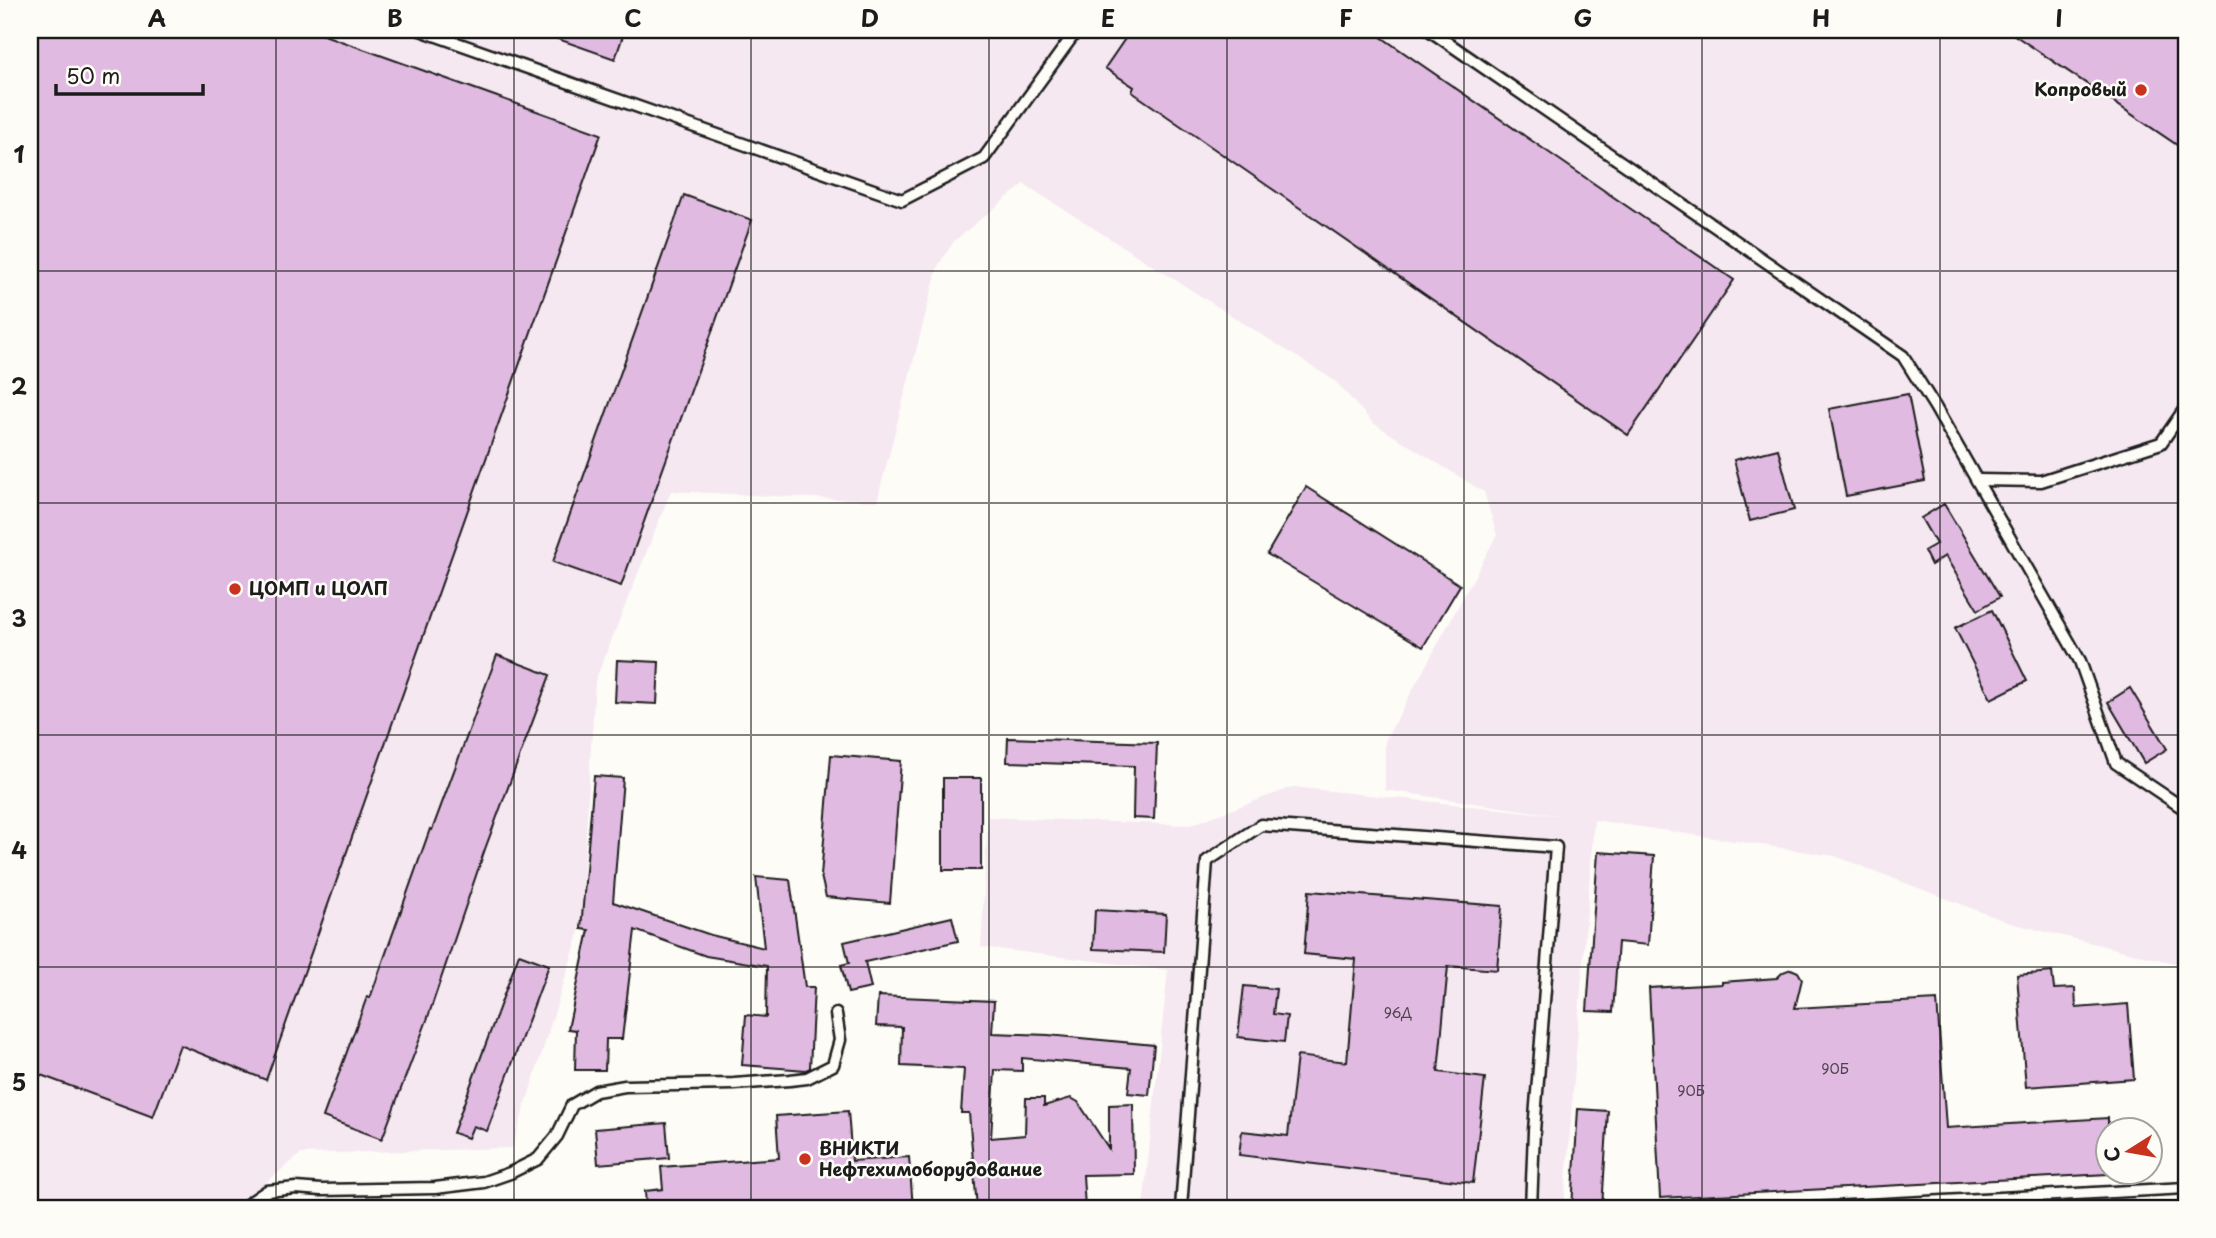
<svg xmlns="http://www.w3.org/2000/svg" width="2216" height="1238" font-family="'Playpen Sans',sans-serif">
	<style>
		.built { fill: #f5e8f1 }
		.building { fill: #e1bae2; stroke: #1c1c1c; stroke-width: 2 }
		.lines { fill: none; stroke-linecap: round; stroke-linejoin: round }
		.lane-casing { stroke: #1c1c1c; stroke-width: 15 }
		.lane { stroke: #fdfcf7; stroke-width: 10 }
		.grid { fill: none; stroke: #1c1c1c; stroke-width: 2; stroke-opacity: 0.55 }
		.poi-dot { fill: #c8321e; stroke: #fdfcf7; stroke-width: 2.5 }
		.labels { text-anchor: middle; stroke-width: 5; stroke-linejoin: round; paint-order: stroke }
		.number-label { font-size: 14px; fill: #4d444e }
		.poi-label { font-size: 18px; font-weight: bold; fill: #1c1c1c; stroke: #fdfcf7; text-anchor: start }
		.neatline { fill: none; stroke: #1c1c1c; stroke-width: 2.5 }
		.grid-label { font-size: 23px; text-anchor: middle; font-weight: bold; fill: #1c1c1c }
	</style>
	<rect width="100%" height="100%" fill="#fdfcf7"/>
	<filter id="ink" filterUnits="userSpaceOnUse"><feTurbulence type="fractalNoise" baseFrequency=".0143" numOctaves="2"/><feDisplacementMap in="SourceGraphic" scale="14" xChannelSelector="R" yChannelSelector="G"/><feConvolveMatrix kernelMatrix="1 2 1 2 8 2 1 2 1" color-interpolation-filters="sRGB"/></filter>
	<g filter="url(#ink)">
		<!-- built -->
		<polygon class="built" points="30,30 2186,30 2186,966 2010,923 1835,856 1594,820 1564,1208 1143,1208 1168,970 981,947 988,817 1190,825 1293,787 1564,816 1385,790 1385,741 1497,535 1484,492 1373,423 1335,381 1024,184 954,241 938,266 877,501 671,491 595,681 581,917 578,937 512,1148 301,1154 234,1208 30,1208"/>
		<!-- building -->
		<g class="building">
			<polygon points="30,30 310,30 601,134 266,1080 180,1045 153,1117 30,1071"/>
			<polygon points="539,30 625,30 615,59 538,32"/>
			<polygon points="1131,30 1371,30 1734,280 1628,435 1132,92 1134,87 1105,68"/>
			<polygon points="2007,30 2186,30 2186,151"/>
			<polygon points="684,195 752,220 621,586 553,562"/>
			<polygon points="1908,394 1925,481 1846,496 1829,409"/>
			<polygon points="1778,449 1794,510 1750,521 1734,460"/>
			<polygon points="1306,487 1460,585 1423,647 1267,554"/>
			<polygon points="1944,504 2000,597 1978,610 1945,556 1931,565 1924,551 1936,544 1921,518"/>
			<polygon points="1992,610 2027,681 1991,699 1955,628"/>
			<polygon points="497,655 550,675 485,849 427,1020 382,1139 323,1117 367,997 370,998 430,829 432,830"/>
			<polygon points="617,660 659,662 657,704 615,702"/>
			<polygon points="2130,688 2167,749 2144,763 2108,702"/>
			<polygon points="1008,738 1157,743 1154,819 1133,818 1134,766 1007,762"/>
			<polygon points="831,755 901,761 890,903 826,897 821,876"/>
			<polygon points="594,776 623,778 613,902 711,935 764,948 756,877 790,880 805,987 814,987 810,1068 806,1070 742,1065 746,1015 766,1017 767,966 706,956 635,930 622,1039 606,1039 605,1070 575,1070 576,1030 568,1029 589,930 581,929"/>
			<rect x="943" y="778" width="38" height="92"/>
			<polygon points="1598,852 1654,856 1648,945 1618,942 1613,1012 1587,1011"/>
			<polygon points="1309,891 1502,906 1497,970 1448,966 1438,1072 1485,1078 1473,1183 1239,1155 1242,1131 1288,1136 1297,1056 1347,1062 1356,959 1304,954"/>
			<polygon points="1095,910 1166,914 1164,952 1093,949"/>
			<polygon points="952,917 958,941 865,962 871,988 848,993 841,965 849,963 844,942"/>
			<polygon points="519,954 549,965 487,1131 473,1126 468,1138 453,1133"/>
			<polygon points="1791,969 1798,972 1802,979 1795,1008 1937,1000 1946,1128 2108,1118 2108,1174 1660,1198 1649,988 1722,984 1722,982 1777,978 1783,972"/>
			<polygon points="2052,972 2054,989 2075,988 2076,1008 2128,1004 2134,1079 2026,1087 2017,975"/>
			<polygon points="1244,986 1276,989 1273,1014 1287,1016 1284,1042 1238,1037"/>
			<polygon points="878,996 994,1001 992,1033 1048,1035 1154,1045 1149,1095 1128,1093 1131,1068 1022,1058 1022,1071 995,1070 991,1138 1025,1135 1026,1098 1044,1098 1044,1106 1071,1098 1078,1102 1109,1149 1109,1105 1133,1104 1134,1174 1083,1175 1085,1208 977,1208 969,1113 961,1113 964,1069 901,1066 902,1027 876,1026"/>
			<polygon points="1578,1109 1608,1111 1602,1208 1572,1208"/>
			<polygon points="848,1111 852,1161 909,1157 913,1208 646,1208 645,1191 663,1189 661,1167 779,1158 776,1116"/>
			<polygon points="666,1123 669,1158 598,1164 595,1129"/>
		</g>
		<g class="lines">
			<!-- lane casing -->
			<g class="lane-casing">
				<g id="lane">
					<polyline points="420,30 902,200 984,158 1077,30"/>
					<polyline points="1429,30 1903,356 1935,407 2080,661 2116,763 2186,810"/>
					<polyline points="1977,480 2041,481 2161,443 2186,407"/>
					<polyline points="30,1198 46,1208"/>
					<polyline points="247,1208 248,1204 267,1191 296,1188 321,1190 435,1188 484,1182 510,1173 538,1159 557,1136 572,1105 596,1091 625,1086 734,1084 790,1080 807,1078 833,1065 840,1040 836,1014"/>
					<polyline points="1181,1208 1207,861 1261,825 1556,847 1534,1131 1531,1208"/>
					<polyline points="1812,1208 2186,1188"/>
				</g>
			</g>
			<!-- lane -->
			<use href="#lane" class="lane"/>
		</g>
	</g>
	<!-- grid -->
	<path class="grid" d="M276,30V1208M514,30V1208M751,30V1208M989,30V1208M1227,30V1208M1464,30V1208M1702,30V1208M1940,30V1208M30,271H2186M30,503H2186M30,735H2186M30,967H2186"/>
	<!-- markers -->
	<g class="poi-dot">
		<circle cx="2141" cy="90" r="7"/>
		<circle cx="235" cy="589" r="7"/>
		<circle cx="805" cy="1159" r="7"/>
	</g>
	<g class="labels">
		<!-- number labels -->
		<g class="number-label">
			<text x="1398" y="1018">96Д</text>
			<text x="1835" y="1074">90Б</text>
			<text x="1691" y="1096">90Б</text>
		</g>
		<!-- poi labels -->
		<g class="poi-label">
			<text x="2127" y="96" text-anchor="end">Копровый</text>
			<text x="249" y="595">ЦОМП и ЦОЛП</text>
			<text x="819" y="1155">ВНИКТИ<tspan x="819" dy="21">Нефтехимоборудование</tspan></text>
		</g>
	</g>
	<!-- margin -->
	<rect width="2216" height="1238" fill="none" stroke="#fdfcf7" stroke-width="77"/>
	<!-- north arrow -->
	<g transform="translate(2129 1151) rotate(259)"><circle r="33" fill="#fdfcf7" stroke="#a3a29f" stroke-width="2"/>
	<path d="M0-5L12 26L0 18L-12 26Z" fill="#c8321e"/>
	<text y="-10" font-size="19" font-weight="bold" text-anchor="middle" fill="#1c1c1c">С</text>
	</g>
	<!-- scale -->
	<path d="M56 84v10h147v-10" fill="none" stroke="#1c1c1c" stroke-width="3.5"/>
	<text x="66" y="84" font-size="21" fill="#1c1c1c" stroke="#fdfcf7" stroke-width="5" paint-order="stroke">50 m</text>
	<rect x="38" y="38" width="2140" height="1162" class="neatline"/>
	<g class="grid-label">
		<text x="157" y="27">A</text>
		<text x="395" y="27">B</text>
		<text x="633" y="27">C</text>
		<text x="870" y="27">D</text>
		<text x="1108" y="27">E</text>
		<text x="1346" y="27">F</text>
		<text x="1583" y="27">G</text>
		<text x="1821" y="27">H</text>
		<text x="2059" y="27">I</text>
		<text x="19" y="163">1</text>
		<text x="19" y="395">2</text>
		<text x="19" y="627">3</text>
		<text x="19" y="859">4</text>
		<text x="19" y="1091">5</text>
	</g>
</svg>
